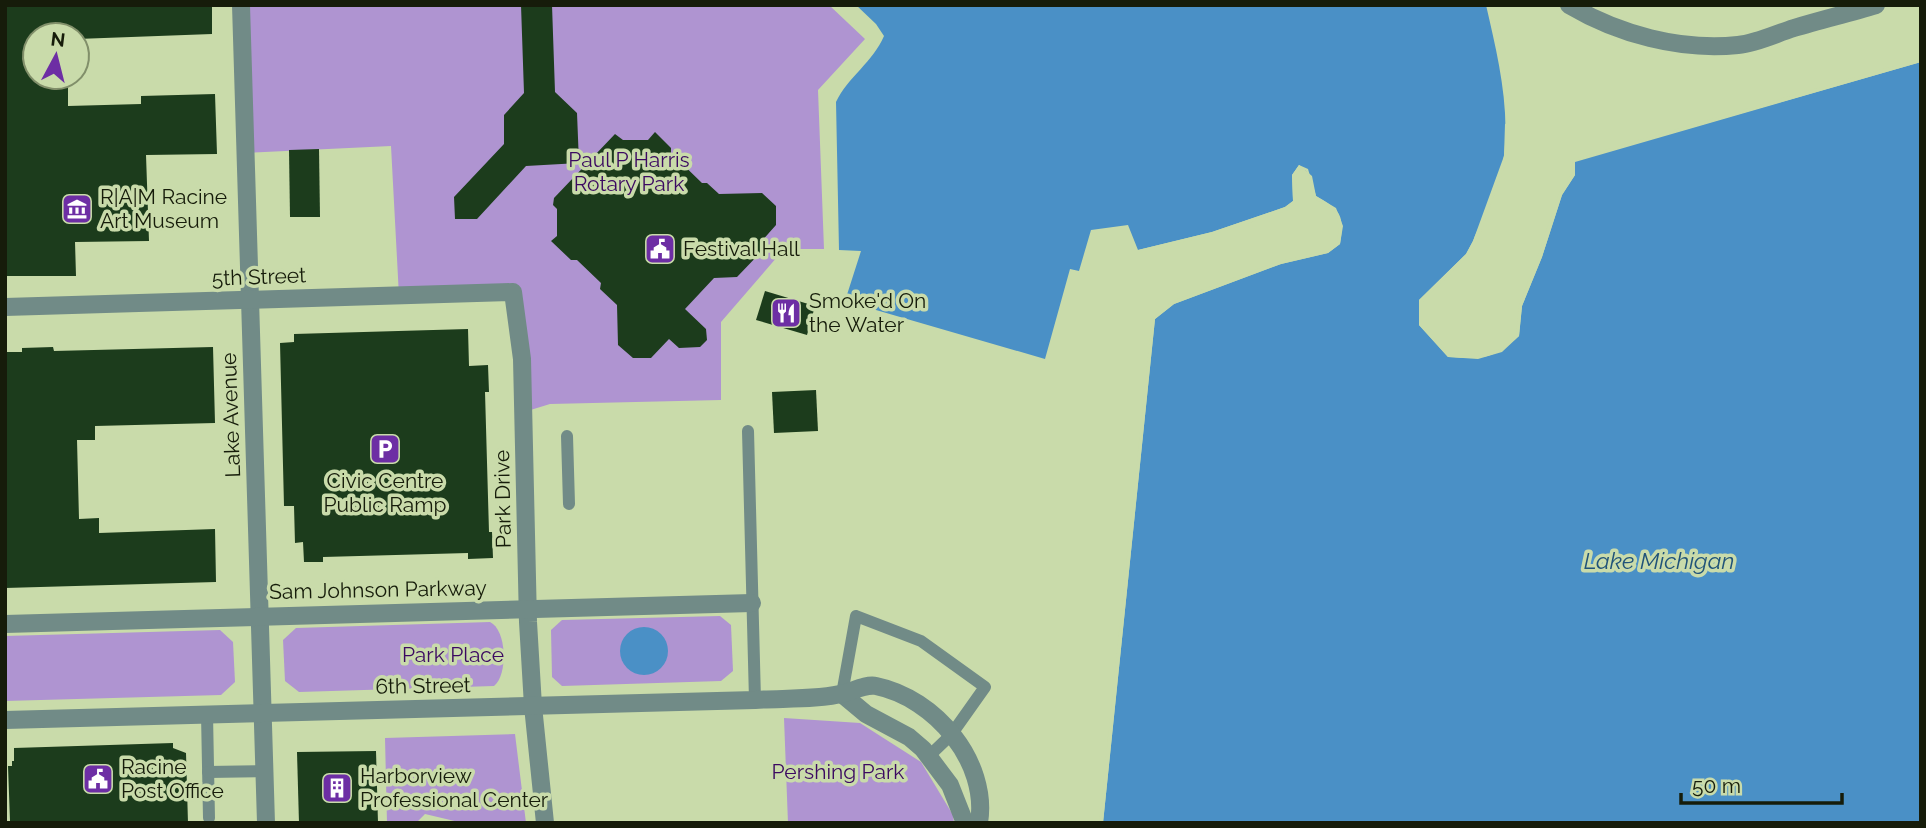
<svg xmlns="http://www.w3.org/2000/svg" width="1926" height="828" font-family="Raleway,sans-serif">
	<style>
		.green { fill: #af94d1 }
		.water { fill: #4a90c6 }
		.pier { fill: #c9dbaa }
		.building { fill: #1c3c1c }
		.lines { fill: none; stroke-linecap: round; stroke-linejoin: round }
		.lane { stroke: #718b87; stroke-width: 12 }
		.street { stroke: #718b87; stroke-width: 18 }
		.labels { text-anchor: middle; stroke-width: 7; stroke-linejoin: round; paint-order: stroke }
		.park-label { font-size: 21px; fill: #3b0961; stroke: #c9dbaa }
		.poi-label { font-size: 21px; fill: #161c0a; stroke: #c9dbaa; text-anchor: start }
		.street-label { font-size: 21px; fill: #161c0a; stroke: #c9dbaa }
		.water-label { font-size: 23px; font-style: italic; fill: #205379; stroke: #c9dbaa }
	</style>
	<rect width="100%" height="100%" fill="#c9dbaa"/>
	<!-- green -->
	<g class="green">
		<polygon points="241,5 829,5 865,39 818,90 824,249 784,249 721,322 721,400 550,404 524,412 513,292 399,296 391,146 246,153"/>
		<polygon points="720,616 731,625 733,671 721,681 562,686 552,677 551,630 562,620"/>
		<path d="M490,622C507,630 508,675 494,686L299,692L285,681L283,640L296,628Z"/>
		<polygon points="220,630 233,642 235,682 221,695 5,701 5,636"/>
		<polygon points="784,718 860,723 921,762 953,815 954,823 788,823"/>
		<polygon points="515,734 526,823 463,823 425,814 416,823 387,823 385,738"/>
	</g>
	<!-- water -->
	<g class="water">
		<path d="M856,5H1486C1497,53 1510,105 1504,155C1501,181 1483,217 1473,241L1466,254L1419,300V325L1448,357C1482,359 1493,360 1519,336L1522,306L1542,257L1562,195L1575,175V162L1921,62V823H1103L1155,319L1174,304L1281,264L1328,253L1340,244C1345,214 1340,210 1316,196L1312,176L1299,165L1292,175L1293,201L1285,207L1212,232L1138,250L1128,225L1091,230L1079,271L1070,269L1045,359L845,301L861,251L839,250L836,102C848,77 873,62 884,36L876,24Z"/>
		<circle cx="644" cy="651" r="24"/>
	</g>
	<!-- pier -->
	<g class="pier">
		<polygon points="1921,58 1921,62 1575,161 1575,175 1562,195 1542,257 1522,306 1519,336 1502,352 1478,359 1448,357 1419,325 1419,300 1466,254 1473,241 1504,156 1505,124 1508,123 1508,157 1477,243 1468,256 1423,302 1423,324 1450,354 1477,356 1500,349 1516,335 1519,305 1538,255 1559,193 1571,174 1573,159"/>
		<polygon points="1299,165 1308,169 1316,196 1336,208 1343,226 1340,244 1328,253 1281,264 1174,304 1155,319 1103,823 1099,823 1152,318 1172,301 1279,261 1327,250 1337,242 1339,227 1333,210 1313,198 1309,177 1306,171 1301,169 1296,176 1297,202 1286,211 1212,235 1139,253 1138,250 1212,232 1285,207 1293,201 1292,175"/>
	</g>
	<!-- building -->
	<g class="building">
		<polygon points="5,5 212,5 212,34 77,39 77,35 35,35 35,77 68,77 68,106 141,104 141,96 215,94 217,154 146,155 149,241 75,242 76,276 5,276"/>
		<polygon points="521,5 552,5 555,92 577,113 579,163 526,166 477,219 455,219 454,197 504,144 504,115 524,93"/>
		<polygon points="655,132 671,148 671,153 702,183 707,183 719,194 762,193 776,206 776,225 761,242 761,252 737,277 714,278 685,309 706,329 707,340 700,347 679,348 669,339 651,358 633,358 618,345 617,305 600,289 601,283 577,260 571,260 551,241 557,236 557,209 553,205 554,198 615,134 623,140 648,140"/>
		<polygon points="319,149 320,217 290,217 289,150"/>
		<polygon points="765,291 815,306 807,335 756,320"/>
		<polygon points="468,329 469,366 488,365 489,392 485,392 489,532 492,532 493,558 468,559 468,553 323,557 323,562 304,562 303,542 295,543 294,506 284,506 280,343 294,342 294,334"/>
		<polygon points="53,347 54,351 213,347 215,423 95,426 95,440 77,440 79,519 99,518 99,533 215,529 216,582 5,588 5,352 22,352 22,348"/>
		<polygon points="816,390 818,431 774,433 772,392"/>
		<polygon points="173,743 173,748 186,753 188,823 10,821 8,766 12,766 12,761 14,761 14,748"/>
		<polygon points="376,751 378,823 299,823 297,752"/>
	</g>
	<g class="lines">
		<!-- lane -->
		<g class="lane">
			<polyline points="748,431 755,700"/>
			<polyline points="567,436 569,504"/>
			<polyline points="842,694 856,616 921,641 985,687 951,735 929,756"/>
			<polyline points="207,714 209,818"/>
			<polyline points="208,772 264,771"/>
		</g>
		<!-- street -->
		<g class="street">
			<polyline points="241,5 266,823"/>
			<path d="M1569,5C1618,34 1680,51 1738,45C1757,43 1775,34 1794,28C1821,20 1849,13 1876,5"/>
			<polyline points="5,307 513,292 522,359 528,622 533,706 545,823"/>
			<polyline points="5,624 752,603"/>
			<polyline points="842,694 866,714 909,737 923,749 950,785 965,823"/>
			<path d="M5,720L755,700C783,698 818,700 845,693C855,690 867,684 876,686C935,698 989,762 979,823"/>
		</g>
	</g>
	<!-- icons -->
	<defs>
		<g id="museum-square" transform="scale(1.575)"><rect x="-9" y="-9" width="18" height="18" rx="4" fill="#6d2ea4" stroke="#c9dbaa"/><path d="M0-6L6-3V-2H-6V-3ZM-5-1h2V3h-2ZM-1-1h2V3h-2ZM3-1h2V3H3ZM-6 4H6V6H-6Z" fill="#fff"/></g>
		<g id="civic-square" transform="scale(1.575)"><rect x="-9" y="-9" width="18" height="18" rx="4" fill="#6d2ea4" stroke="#c9dbaa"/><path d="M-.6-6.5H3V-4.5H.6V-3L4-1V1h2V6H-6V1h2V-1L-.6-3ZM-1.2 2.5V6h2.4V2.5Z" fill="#fff"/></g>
		<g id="restaurant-square" transform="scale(1.575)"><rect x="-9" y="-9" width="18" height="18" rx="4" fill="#6d2ea4" stroke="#c9dbaa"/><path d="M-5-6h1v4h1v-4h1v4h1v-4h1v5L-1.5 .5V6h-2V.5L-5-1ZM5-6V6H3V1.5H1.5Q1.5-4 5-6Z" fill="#fff"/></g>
		<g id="parking-square" transform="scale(1.575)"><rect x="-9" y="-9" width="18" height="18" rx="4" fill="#6d2ea4" stroke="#c9dbaa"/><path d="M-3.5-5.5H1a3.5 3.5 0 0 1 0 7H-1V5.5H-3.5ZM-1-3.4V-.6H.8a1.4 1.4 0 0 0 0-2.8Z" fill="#fff"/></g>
		<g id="building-square" transform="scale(1.575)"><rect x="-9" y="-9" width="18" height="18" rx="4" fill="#6d2ea4" stroke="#c9dbaa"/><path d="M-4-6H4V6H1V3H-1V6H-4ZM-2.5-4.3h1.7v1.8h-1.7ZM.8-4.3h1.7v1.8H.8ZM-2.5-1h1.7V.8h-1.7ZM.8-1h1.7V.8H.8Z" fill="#fff"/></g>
	</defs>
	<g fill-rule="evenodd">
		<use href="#museum-square" x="77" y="209"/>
		<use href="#civic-square" x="660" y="249"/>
		<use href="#restaurant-square" x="786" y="313"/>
		<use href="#parking-square" x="385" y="449"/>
		<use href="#civic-square" x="98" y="779"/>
		<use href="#building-square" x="337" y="788"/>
	</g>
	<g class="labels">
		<!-- park labels -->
		<g class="park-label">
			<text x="629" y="167">Paul P Harris<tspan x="629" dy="24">Rotary Park</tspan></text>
			<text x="453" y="662">Park Place</text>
			<text x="838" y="779">Pershing Park</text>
		</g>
		<!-- poi labels -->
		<g class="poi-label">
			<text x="100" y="204">R|A|M Racine<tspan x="100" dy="24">Art Museum</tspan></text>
			<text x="683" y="256">Festival Hall</text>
			<text x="809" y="308">Smoke'd On<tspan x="809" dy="24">the Water</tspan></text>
			<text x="385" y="488" text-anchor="middle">Civic Centre<tspan x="385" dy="24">Public Ramp</tspan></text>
			<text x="121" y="774">Racine<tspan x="121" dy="24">Post Office</tspan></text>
			<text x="360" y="783">Harborview<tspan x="360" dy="24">Professional Center</tspan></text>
		</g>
		<!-- street labels -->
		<g class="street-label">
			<text transform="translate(259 277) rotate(-2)" y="7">5th Street</text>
			<text transform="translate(231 415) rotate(-92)" y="7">Lake Avenue</text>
			<text transform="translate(503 499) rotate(-91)" y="7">Park Drive</text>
			<text transform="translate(378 590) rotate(-1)" y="7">Sam Johnson Parkway</text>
			<text transform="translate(423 686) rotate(-1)" y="7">6th Street</text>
		</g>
		<!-- water labels -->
		<g class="water-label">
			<text x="1659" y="569">Lake Michigan</text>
		</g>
	</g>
	<!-- border -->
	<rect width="1926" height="828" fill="none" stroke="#161c0a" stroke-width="14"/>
	<!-- north arrow -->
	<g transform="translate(56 56) rotate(7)"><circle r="33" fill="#c9dbaa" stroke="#818f6a" stroke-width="2"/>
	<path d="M0-5L12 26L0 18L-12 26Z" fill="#6d2ea4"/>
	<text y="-10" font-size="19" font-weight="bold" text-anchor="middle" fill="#161c0a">N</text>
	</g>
	<!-- scale -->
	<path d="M1681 793v10h161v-10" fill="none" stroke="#161c0a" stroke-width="3.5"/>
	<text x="1692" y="793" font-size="21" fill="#161c0a" stroke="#c9dbaa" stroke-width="5" paint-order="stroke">50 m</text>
</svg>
